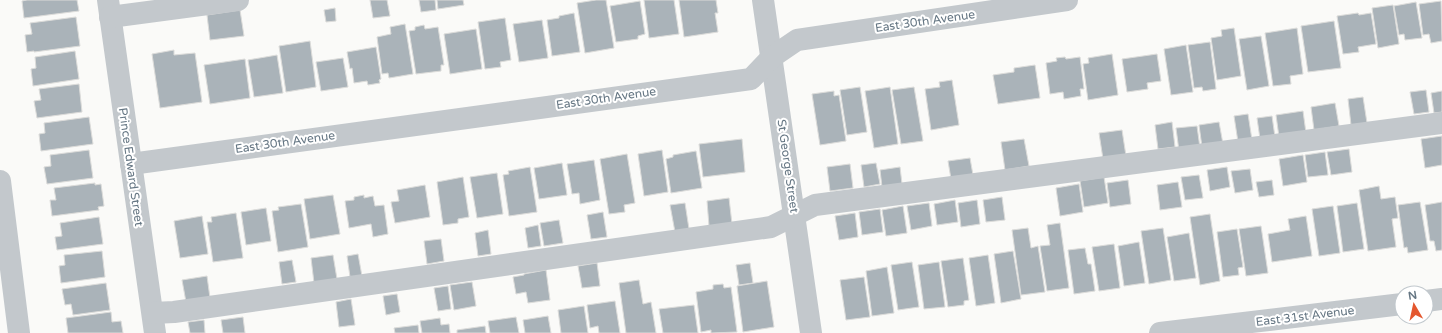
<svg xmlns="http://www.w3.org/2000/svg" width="1442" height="333" font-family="'Varela Round',sans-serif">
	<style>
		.building { fill: #aab3b9; stroke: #dcdcda }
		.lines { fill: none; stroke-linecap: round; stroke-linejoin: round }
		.minor { stroke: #c3c8cc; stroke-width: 22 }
		.labels { text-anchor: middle; stroke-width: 4; stroke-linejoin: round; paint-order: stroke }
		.street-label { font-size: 12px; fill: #657683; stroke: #fff }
	</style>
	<rect width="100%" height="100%" fill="#fafaf8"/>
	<!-- building -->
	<g class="building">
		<polygon points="27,0 77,0 79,11 24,18 22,1"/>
		<polygon points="370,0 387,0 390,16 373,18"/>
		<polygon points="419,0 435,0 436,10 421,12"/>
		<polygon points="437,0 463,0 464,5 438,9"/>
		<polygon points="596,0 606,0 614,48 585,53 577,3"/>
		<polygon points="644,0 674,0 679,34 649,38"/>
		<polygon points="679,0 716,0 718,13 715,13 718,32 684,37"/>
		<polygon points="640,1 645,34 638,36 638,39 616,42 610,6"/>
		<polygon points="1441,1 1442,41 1431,43 1429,34 1423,35 1419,4"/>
		<polygon points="1416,2 1422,38 1405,40 1404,34 1399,35 1394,6"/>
		<polygon points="1393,5 1399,44 1378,48 1372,8"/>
		<polygon points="335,8 336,21 326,22 324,10"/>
		<polygon points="240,10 244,36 210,40 207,15"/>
		<polygon points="574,13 580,52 552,56 547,20 559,18 559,16"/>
		<polygon points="1358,13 1359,15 1371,13 1376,44 1358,47 1359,52 1343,54 1337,16"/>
		<polygon points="76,17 80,46 34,52 34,51 27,52 25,35 32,34 30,23"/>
		<polygon points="505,18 511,60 500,62 501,67 485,69 478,22"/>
		<polygon points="542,20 548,58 519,62 513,24"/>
		<polygon points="1334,21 1341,68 1308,72 1301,26"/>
		<polygon points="405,24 413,74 389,78 388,73 382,74 377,37 391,34 390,27"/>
		<polygon points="424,25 425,29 438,27 444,65 441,65 441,71 416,74 409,31 415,30 415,27"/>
		<polygon points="1234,28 1241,76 1217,80 1211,38 1222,36 1221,30"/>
		<polygon points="1297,28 1303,74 1290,76 1291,84 1273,86 1265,33"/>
		<polygon points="476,29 482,69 450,74 444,34"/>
		<polygon points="1261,36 1269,86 1247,90 1239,39"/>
		<polygon points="310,41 316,87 286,92 279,46"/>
		<polygon points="1210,42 1216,89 1203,91 1202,87 1194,88 1188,45"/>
		<polygon points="1186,45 1193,92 1171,95 1164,49"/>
		<polygon points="376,47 381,79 379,80 380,83 368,85 367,81 354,83 352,68 350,69 347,52"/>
		<polygon points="174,50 174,55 195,53 202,102 160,108 152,54"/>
		<polygon points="75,51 79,79 33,86 31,69 36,68 35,57"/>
		<polygon points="1112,54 1118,95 1088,100 1083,64 1089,63 1088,58"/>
		<polygon points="1157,54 1161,81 1147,83 1148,89 1127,92 1122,59"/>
		<polygon points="277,55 283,93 254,97 248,60"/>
		<polygon points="1065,57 1066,59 1080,57 1084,89 1080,89 1081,96 1064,99 1063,92 1050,94 1046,63 1057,61 1056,58"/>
		<polygon points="343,58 348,87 321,91 316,62"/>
		<polygon points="245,59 250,98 210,104 204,65"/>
		<polygon points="1035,65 1040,98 998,104 993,75 1014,72 1014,68"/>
		<polygon points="952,80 959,125 931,130 925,89 940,87 939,82"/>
		<polygon points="79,84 82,112 37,118 34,101 41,100 39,89"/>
		<polygon points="860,87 867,132 847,135 840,90"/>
		<polygon points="890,87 898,144 874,148 865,91"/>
		<polygon points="914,87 923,141 901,144 892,90"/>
		<polygon points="1426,90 1429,112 1414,114 1410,92"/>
		<polygon points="834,91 834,96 839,95 846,141 820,145 812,94"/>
		<polygon points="1442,91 1442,112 1434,113 1431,93"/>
		<polygon points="1363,97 1367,123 1351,125 1348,99"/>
		<polygon points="1335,103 1339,126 1314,130 1311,107"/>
		<polygon points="1303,111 1306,133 1279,137 1276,115"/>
		<polygon points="1248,114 1252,140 1238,142 1234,116"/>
		<polygon points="1272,116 1275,137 1260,139 1257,118"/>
		<polygon points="89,117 93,144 41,151 39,134 45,133 44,123"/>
		<polygon points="1172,122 1175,147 1158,149 1155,125"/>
		<polygon points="1219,122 1223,144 1202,147 1199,125"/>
		<polygon points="1197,126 1200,148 1179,151 1176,128"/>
		<polygon points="1122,130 1126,156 1103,159 1099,133"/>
		<polygon points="1442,136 1442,165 1425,168 1421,139"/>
		<polygon points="742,139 745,172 703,177 699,144"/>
		<polygon points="1024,139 1029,166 1005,170 1001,142"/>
		<polygon points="1349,149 1352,172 1331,175 1327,152"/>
		<polygon points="89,150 93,178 47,184 44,167 51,166 50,155"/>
		<polygon points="662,150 668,192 644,196 638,154"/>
		<polygon points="696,151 702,188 671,193 666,159 673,157 673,155"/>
		<polygon points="1325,152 1328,175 1308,177 1305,155"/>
		<polygon points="627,154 635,203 624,205 625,212 609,214 600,159"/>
		<polygon points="1303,155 1307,182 1283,186 1279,159"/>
		<polygon points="970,158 973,175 951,179 948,161"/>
		<polygon points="594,160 600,200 580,204 579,193 572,194 567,164"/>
		<polygon points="562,163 567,195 539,199 534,168"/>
		<polygon points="876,163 880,184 864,187 861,165"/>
		<polygon points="850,164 853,188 830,191 827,167"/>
		<polygon points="530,167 537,212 509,216 503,175 509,174 508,171"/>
		<polygon points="900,167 902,184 882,187 880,170"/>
		<polygon points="1227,167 1230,187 1210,191 1207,170"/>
		<polygon points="1250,169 1253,190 1235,193 1231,171"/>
		<polygon points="497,173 503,214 477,218 470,177"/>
		<polygon points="1199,175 1203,198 1185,200 1181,177"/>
		<polygon points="463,177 469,217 458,219 458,223 443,225 437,182"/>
		<polygon points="1104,177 1108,203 1084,207 1080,181"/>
		<polygon points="1128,180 1131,204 1110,207 1107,183"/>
		<polygon points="1272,180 1274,195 1259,197 1256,182"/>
		<polygon points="1178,182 1182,207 1160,210 1157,185"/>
		<polygon points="95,183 95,185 101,184 104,206 98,207 99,210 52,216 50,200 56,200 54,188"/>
		<polygon points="1079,184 1083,212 1060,216 1056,188"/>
		<polygon points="425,185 430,217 395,223 391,202 399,201 397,190"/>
		<polygon points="1379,186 1381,199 1395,197 1398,218 1392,219 1396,247 1368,251 1359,190"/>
		<polygon points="333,195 340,234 310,239 304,199"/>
		<polygon points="364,195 364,198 373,196 375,206 384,205 388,234 373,237 371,224 349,228 345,201 354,200 354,197"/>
		<polygon points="1002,197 1005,220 986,222 983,200"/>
		<polygon points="729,198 732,224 709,226 707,201"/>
		<polygon points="955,200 958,222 937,225 934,204"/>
		<polygon points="977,200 980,224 961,227 958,203"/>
		<polygon points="1420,202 1428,250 1408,253 1407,247 1404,248 1398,205"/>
		<polygon points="1442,202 1442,250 1436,251 1434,241 1430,241 1425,205"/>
		<polygon points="685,203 689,229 675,232 670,205"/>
		<polygon points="929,203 932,226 911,230 907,206"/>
		<polygon points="1357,203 1364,249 1343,252 1337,206"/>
		<polygon points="301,204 308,247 278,252 272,211 279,210 278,207"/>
		<polygon points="903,206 907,233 886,236 882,210"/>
		<polygon points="1333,206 1340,253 1319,256 1312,209"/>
		<polygon points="266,208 271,241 246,245 241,212"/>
		<polygon points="880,209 883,232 862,235 859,212"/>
		<polygon points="603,212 607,237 591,239 587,215"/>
		<polygon points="236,213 243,258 213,262 207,222 212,222 211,217"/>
		<polygon points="855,213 858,237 839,240 835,216"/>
		<polygon points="1210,214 1220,281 1200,285 1190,217"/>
		<polygon points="202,216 208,254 180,258 174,221"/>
		<polygon points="1306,216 1312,256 1272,262 1268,234 1290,230 1288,219"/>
		<polygon points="99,217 103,244 57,250 55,237 62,236 60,223"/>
		<polygon points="559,220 563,243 544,246 540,223"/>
		<polygon points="1060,223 1069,288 1047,291 1040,246 1050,245 1047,225"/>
		<polygon points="538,225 541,246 528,248 525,228"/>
		<polygon points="1261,226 1268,273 1246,276 1239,229"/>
		<polygon points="1028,228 1031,248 1038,246 1045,292 1021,295 1012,230"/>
		<polygon points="1163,228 1171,280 1149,284 1141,231"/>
		<polygon points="1237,229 1243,267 1238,268 1239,275 1223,277 1217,232"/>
		<polygon points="488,230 491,254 478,256 475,233"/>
		<polygon points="1189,233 1196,278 1174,281 1167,237"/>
		<polygon points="441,239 444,261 427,264 424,241"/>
		<polygon points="1139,242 1145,283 1124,286 1118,246"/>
		<polygon points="1114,244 1120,288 1099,291 1092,247"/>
		<polygon points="1085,248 1088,264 1091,264 1095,291 1074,294 1068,250"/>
		<polygon points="102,251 105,277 61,283 59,266 65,265 64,255"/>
		<polygon points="1013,251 1021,299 1001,303 994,254"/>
		<polygon points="358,254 362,276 350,277 347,256"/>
		<polygon points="333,255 337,279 314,283 311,258"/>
		<polygon points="988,255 995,303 976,306 969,258"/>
		<polygon points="963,258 969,300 964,301 964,305 948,307 941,261"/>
		<polygon points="292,260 296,282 282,284 279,262"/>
		<polygon points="912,262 919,307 898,310 891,265"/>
		<polygon points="939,262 945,307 924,309 918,265"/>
		<polygon points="597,263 600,286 582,288 578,266"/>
		<polygon points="750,263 753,283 739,285 736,265"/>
		<polygon points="887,267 894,313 872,316 866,271"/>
		<polygon points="546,270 550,300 528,303 526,292 516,294 513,277 524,275 524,274"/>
		<polygon points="207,276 210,298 186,302 182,280"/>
		<polygon points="864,277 870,317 846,320 840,280"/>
		<polygon points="639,280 643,304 651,302 656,333 626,333 619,283"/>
		<polygon points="767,281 774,327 743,332 737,286"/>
		<polygon points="472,282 476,306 454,310 450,285"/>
		<polygon points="106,283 110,310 73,315 71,304 65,305 62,289"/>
		<polygon points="723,284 724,288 731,287 737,332 711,333 711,330 701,332 696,292 713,289 713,285"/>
		<polygon points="448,286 451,309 438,311 434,288"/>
		<polygon points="397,294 400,312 386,315 383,296"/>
		<polygon points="351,299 355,325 339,327 336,302"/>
		<polygon points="615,301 620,333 599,333 598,326 590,328 587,305"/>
		<polygon points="694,305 698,333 663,333 659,309"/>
		<polygon points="584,306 588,333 561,333 558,310"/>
		<polygon points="111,312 112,322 121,321 123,333 68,333 66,318"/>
		<polygon points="548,316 551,333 525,333 523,320"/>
		<polygon points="243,317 245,333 223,333 221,320"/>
		<polygon points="516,317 519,333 490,333 488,321"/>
		<polygon points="440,318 441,325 449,324 450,333 422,333 420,321"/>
		<polygon points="204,320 205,333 190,333 188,322"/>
		<polygon points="418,325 419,333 395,333 394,328"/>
		<polygon points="485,326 486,333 457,333 457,330"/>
	</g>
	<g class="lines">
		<!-- minor -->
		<g class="minor">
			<polyline points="108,0 155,333"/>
			<polyline points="763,0 811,333"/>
			<polyline points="110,17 238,0"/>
			<polyline points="131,164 751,79 772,57 797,40 1067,0"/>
			<polyline points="0,181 19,333"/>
			<polyline points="1426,301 1442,299"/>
			<polyline points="153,313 174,312 771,227 815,205 1442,123"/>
			<polyline points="1160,333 1402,304"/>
		</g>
	</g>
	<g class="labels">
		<!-- street labels -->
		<g class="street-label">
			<text transform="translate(925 21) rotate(-8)" y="4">East 30th Avenue</text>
			<text transform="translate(606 98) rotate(-8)" y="4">East 30th Avenue</text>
			<text transform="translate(285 142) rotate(-8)" y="4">East 30th Avenue</text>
			<text transform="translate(788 166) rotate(82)" y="4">St George Street</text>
			<text transform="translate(131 167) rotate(82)" y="4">Prince Edward Street</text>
			<text transform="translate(1305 316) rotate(-7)" y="4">East 31st Avenue</text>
		</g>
	</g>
	<!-- north arrow -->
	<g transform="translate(1414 305) rotate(351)"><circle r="19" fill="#ffffff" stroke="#c1c8cd"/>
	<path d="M0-3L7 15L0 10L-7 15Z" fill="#e4572e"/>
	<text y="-6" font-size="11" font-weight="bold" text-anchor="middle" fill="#657683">N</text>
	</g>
</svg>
